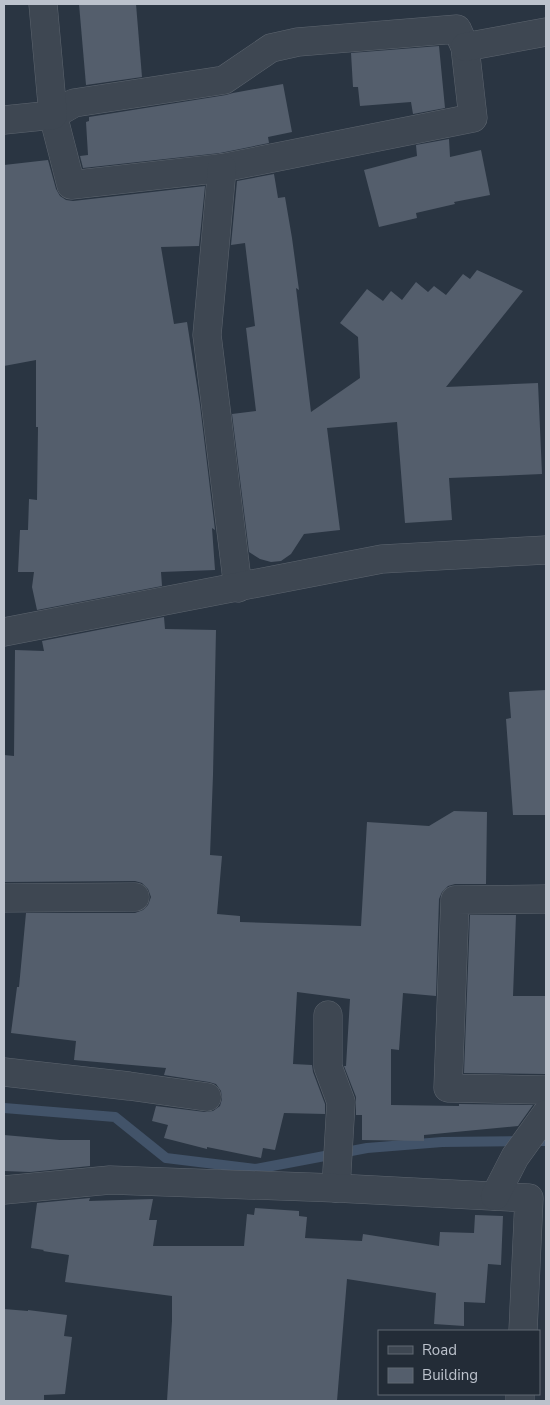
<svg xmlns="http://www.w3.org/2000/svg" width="550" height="1405" font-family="'Nunito Sans',sans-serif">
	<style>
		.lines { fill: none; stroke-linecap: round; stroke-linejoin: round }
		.stream { stroke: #425369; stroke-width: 10 }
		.building { fill: #545e6c }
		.minor-casing { stroke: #5d656f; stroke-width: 29 }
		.minor { stroke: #3e4752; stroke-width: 28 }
	</style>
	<rect width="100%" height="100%" fill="#2a3542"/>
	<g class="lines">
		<!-- stream -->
		<polyline class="stream" points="4,1108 115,1117 166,1158 256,1169 367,1148 442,1142 546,1141"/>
	</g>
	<!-- building -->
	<g class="building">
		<polygon points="79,4 136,4 142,77 86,85"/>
		<polygon points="439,46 445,108 413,114 411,102 360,106 358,87 353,87 351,53"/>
		<polygon points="283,84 292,132 268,137 269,143 220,153 83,168 80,156 88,155 86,122 89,121 89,117 226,95 233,93"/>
		<polygon points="449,139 450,157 481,150 490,195 454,202 455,204 416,213 417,218 379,227 364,170 417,156 416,145"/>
		<polygon points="48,160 56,189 60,196 66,200 73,201 205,186 199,246 161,247 174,324 187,322 200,405 215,530 212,528 215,570 161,572 162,586 37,610 32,587 34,572 18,572 20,530 28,530 29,499 37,500 38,427 36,427 36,360 4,366 4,165"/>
		<polygon points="274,174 278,198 285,197 292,238 299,290 296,288 311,412 360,378 358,337 340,323 367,289 383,301 391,291 402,300 416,282 428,292 434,286 446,295 463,274 470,279 477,270 523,291 446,387 538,383 542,474 449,478 452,520 405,523 397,422 327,428 340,530 304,534 291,554 281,561 271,562 260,559 249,552 232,414 256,411 246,328 255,326 245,243 231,245 237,181"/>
		<polygon points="164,617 165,629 216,630 213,775 210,855 222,856 217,914 240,916 240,922 361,926 367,822 429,826 454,811 487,812 486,884 455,884 448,886 442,892 439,899 436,996 403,993 399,1050 391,1049 391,1105 459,1106 459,1104 533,1105 518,1126 424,1135 424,1141 362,1140 362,1115 356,1115 356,1097 344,1066 346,1066 350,999 297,992 293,1064 312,1065 313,1072 325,1104 325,1114 284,1113 275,1150 263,1148 261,1158 207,1147 207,1149 164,1138 168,1125 152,1121 156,1106 205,1112 213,1111 220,1106 222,1099 221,1091 216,1084 209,1082 164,1075 166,1068 74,1060 76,1041 11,1033 17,987 19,987 26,913 135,913 143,910 148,905 151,897 148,889 142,883 135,881 4,882 4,755 14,756 15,650 44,651 42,641"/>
		<polygon points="546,690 546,815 513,815 506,719 511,718 509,692"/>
		<polygon points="470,915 516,915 513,996 546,996 546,1074 464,1073"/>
		<polygon points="4,1135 60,1140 90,1140 90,1166 30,1172 4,1171"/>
		<polygon points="90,1198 89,1201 153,1199 149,1220 157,1220 153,1246 244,1246 247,1214 254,1215 255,1208 299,1211 299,1216 307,1217 305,1238 362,1241 363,1234 439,1246 440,1232 474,1233 475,1215 503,1216 501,1265 488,1264 485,1303 464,1302 464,1326 434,1324 436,1293 347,1279 337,1401 167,1401 172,1321 172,1296 65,1282 69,1255 43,1251 44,1250 31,1248 37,1203"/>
		<polygon points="4,1309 28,1311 28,1310 67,1315 64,1336 72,1337 65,1394 44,1395 44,1401 4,1401"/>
	</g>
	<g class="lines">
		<!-- minor casing -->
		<g class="minor-casing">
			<g id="minor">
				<polygon points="457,29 465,47 473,118 222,168 71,185 53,115 74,103 224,80 271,48 298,42"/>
				<polyline points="465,47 546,32"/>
				<polyline points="4,120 53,115 43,4"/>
				<polyline points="222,168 207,335 238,588"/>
				<polyline points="4,632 382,559 546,550"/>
				<polyline points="4,898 135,897"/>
				<polyline points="546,899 455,900 448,1088 546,1090"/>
				<polyline points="328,1015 328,1067 341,1102 336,1188"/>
				<polyline points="4,1072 129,1086 207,1097"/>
				<polyline points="4,1190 110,1180 336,1188 529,1198 523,1331"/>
				<polyline points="495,1196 515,1157 546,1114"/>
				<polyline points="520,1401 520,1394"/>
			</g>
		</g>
		<!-- minor -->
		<use href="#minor" class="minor"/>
	</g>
	<!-- border -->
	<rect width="550" height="1405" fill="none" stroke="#bcc2cc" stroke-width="10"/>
	<!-- legend -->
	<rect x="378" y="1330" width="162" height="65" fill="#232c37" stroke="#606873"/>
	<rect x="388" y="1346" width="25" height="8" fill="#3e4752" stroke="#606873"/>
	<text x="422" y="1355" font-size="15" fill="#bcc2cc">Road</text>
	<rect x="388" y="1368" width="25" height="15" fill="#545e6c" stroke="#606873"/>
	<text x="422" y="1380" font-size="15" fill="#bcc2cc">Building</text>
</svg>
